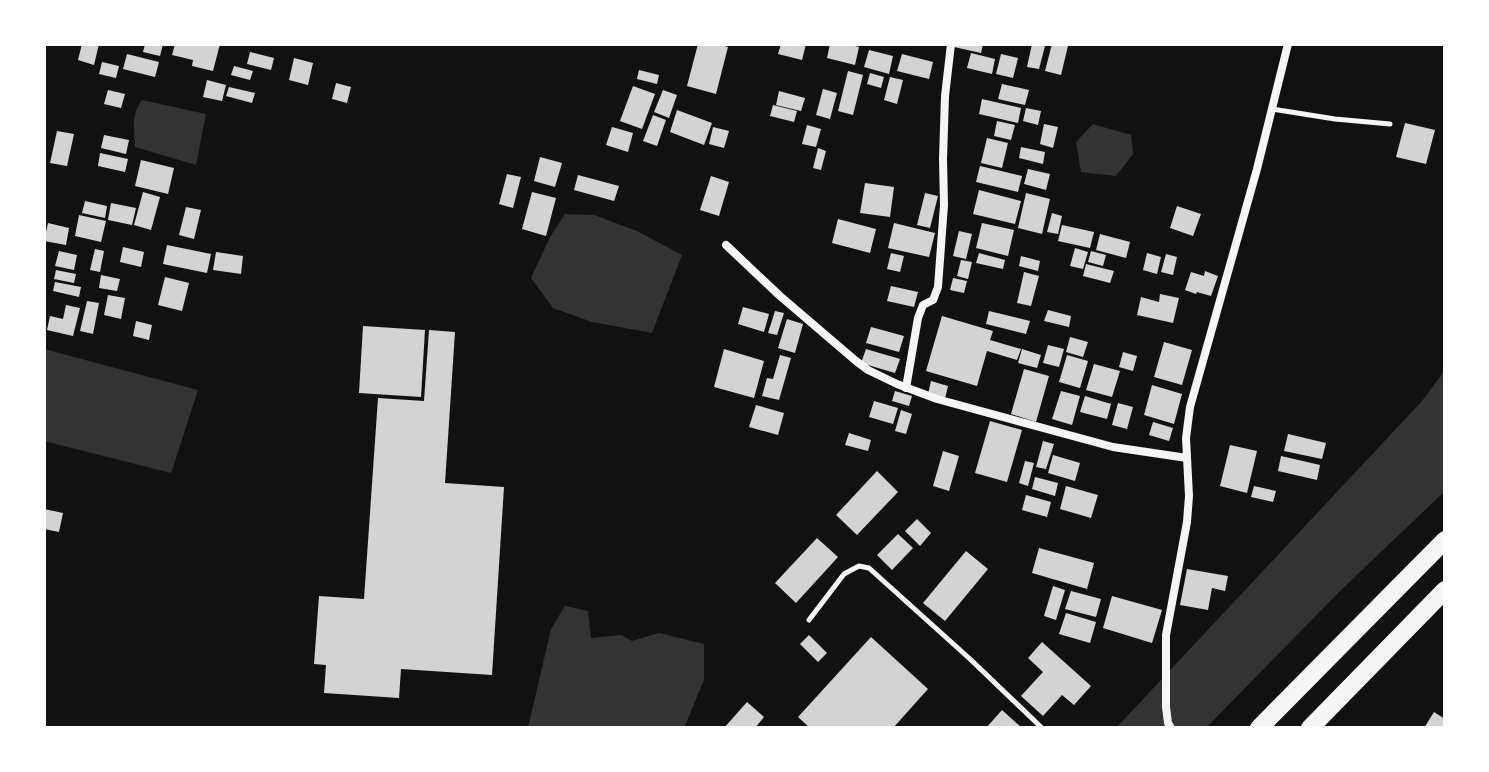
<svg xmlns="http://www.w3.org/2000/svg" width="1489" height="772" font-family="'Titillium Web',sans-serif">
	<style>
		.water { fill: #333 }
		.building { fill: #d3d3d3 }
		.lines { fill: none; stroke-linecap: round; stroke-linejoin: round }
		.service { stroke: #f5f5f5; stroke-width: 5 }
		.minor { stroke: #f5f5f5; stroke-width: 8 }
		.trunk { stroke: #f5f5f5; stroke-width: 18 }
	</style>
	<rect width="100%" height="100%" fill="#111"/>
	<!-- water -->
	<g class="water">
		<path d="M142,100L206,114L196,165L135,147C134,129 131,115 142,100Z"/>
		<polygon points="1093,124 1131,135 1133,154 1116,176 1081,172 1076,142"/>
		<polygon points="565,214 594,215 637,231 682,255 652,333 592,322 553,308 531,278 550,237"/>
		<polygon points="44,349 198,390 171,473 44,441"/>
		<polygon points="1445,370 1445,491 1339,592 1206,728 1116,728 1422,401"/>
		<polygon points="565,606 588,611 591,638 621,635 632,641 659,633 704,644 704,680 684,728 528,728 551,629"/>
	</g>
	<!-- building -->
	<g class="building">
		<polygon points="82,44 99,44 94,65 78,60"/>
		<polygon points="145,44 163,44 160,56 143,52"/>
		<polygon points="175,44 220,44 213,71 192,66 193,60 172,55"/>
		<polygon points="698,44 717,44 728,47 716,94 687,86"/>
		<polygon points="781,44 806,44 802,60 778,54"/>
		<polygon points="830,44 847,44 859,47 855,65 827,58"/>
		<polygon points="955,44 983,44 981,53 954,47"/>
		<polygon points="1032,44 1045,46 1039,69 1027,67"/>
		<polygon points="1052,44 1068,46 1061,75 1045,71"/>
		<polygon points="869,50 893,56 889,74 864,67"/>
		<polygon points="250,52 274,58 271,70 247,64"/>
		<polygon points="971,53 995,59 992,74 967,68"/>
		<polygon points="127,54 159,62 155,77 123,69"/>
		<polygon points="902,54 933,62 929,79 897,71"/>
		<polygon points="1001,54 1018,58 1013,78 996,74"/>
		<polygon points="294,58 313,63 308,85 289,80"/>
		<polygon points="102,62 119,66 116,78 99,74"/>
		<polygon points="234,66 253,71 250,80 231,75"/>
		<polygon points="639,70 659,75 657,84 637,79"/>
		<polygon points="848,71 863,75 853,115 838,111"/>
		<polygon points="870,73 884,77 881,88 867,84"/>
		<polygon points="890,77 903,80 897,104 884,100"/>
		<polygon points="207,80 226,85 222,101 203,97"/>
		<polygon points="336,83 351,87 347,103 332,99"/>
		<polygon points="1002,84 1029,90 1025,105 998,99"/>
		<polygon points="633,86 655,94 642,129 620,121"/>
		<polygon points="229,87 255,93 252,103 226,96"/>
		<polygon points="823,89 837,93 830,119 816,115"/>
		<polygon points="108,90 125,94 121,108 104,104"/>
		<polygon points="663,90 677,95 669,118 654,112"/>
		<polygon points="779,91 805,98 801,111 776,105"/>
		<polygon points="982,99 1021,108 1018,123 979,114"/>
		<polygon points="773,105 797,111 794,122 770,116"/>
		<polygon points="1026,108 1041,111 1038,125 1023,121"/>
		<polygon points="677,110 712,123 704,145 670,132"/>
		<polygon points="653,115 666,120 657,146 643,141"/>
		<polygon points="997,121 1015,125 1011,140 994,136"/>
		<polygon points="1405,123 1435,130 1426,164 1396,157"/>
		<polygon points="1044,124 1058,127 1053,148 1040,144"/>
		<polygon points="807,125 821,129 816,147 802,144"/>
		<polygon points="612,127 633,133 628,152 606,145"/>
		<polygon points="713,127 729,131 724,148 709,144"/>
		<polygon points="57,131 74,134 67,166 50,163"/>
		<polygon points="104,135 129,140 126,154 101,148"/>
		<polygon points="987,138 1008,143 1002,168 981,163"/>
		<polygon points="1021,147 1045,152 1043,164 1019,158"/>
		<polygon points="818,148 826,151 821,170 813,168"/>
		<polygon points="100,153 128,159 125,172 98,166"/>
		<polygon points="540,157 562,163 555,187 534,181"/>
		<polygon points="141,160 174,168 168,194 135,186"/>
		<polygon points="980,166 1022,176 1018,192 976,182"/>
		<polygon points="1028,169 1050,174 1046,190 1024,184"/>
		<polygon points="507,174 521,177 513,208 499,204"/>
		<polygon points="578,175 619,186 614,201 574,190"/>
		<polygon points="711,176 729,182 719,216 700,210"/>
		<polygon points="865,183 894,187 890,217 860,213"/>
		<polygon points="979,190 1021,201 1015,224 973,214"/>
		<polygon points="143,192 160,197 151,230 134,225"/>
		<polygon points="532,192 556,198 546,236 522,229"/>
		<polygon points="925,193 938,196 930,228 917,225"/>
		<polygon points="1026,193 1050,199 1042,234 1018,228"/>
		<polygon points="85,201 107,206 105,218 82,213"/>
		<polygon points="111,203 136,208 132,225 108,220"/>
		<polygon points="1177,206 1201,214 1193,236 1170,228"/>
		<polygon points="186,207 201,210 194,239 179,235"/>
		<polygon points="1052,213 1062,216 1058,234 1047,232"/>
		<polygon points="79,215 106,221 101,242 75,236"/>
		<polygon points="838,219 876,229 870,253 832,243"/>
		<polygon points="48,223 69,228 66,245 44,241"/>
		<polygon points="894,223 935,233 929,257 888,248"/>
		<polygon points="982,223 1014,230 1008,256 976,248"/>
		<polygon points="1062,225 1094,232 1090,248 1058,241"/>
		<polygon points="959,231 972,234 966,259 953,256"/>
		<polygon points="1100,234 1130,242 1126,258 1096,250"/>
		<polygon points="167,245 211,254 207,273 163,264"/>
		<polygon points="123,247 144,252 141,267 120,262"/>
		<polygon points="1075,248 1088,252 1083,269 1070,266"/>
		<polygon points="95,249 104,251 100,272 90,270"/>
		<polygon points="59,251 77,255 74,270 55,266"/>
		<polygon points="1091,251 1106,255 1103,266 1088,262"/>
		<polygon points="216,252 243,256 241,274 213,270"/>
		<polygon points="891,253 904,256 900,272 887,269"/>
		<polygon points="979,253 1005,260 1003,269 976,263"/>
		<polygon points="1147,253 1161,257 1157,274 1143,270"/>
		<polygon points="1166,254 1177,257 1173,275 1161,272"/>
		<polygon points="1021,256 1040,261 1038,271 1019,266"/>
		<polygon points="961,260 972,262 968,279 957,276"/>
		<polygon points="1086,264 1114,271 1110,283 1083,276"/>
		<polygon points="56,270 76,274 74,283 54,279"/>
		<polygon points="1205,271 1218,276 1211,296 1197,292 1196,294 1185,290 1191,272 1204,276"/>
		<polygon points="1024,272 1039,276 1031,306 1017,303"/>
		<polygon points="101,275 120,279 117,291 99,288"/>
		<polygon points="165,277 189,283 182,311 158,305"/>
		<polygon points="953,278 967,281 964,293 950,290"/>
		<polygon points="55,282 81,287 79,297 53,291"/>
		<polygon points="891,286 918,292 914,307 887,301"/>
		<polygon points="1160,294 1179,298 1173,323 1137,315 1141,297 1159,302"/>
		<polygon points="108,295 125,298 121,319 104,315"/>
		<polygon points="87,301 99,303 93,334 80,331"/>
		<polygon points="66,305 80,308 73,336 47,330 50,316 63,319"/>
		<polygon points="743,307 769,314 764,332 738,324"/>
		<polygon points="1048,310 1071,316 1069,327 1044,321"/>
		<polygon points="775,311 784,313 777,335 768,333"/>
		<polygon points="989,311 1030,321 1026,334 986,324"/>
		<polygon points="942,316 993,331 990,340 1021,349 1017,360 987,351 977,386 926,371"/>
		<polygon points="787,319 803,324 795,353 778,348"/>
		<polygon points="136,321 152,325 149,340 133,336"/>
		<polygon points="363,326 425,330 421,397 359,393"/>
		<polygon points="871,327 904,336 899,352 866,343"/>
		<polygon points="429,330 455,332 445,483 504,487 492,675 401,669 399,698 324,693 326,665 314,664 319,596 364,599 378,398 424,401"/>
		<polygon points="1070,337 1088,342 1083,357 1066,352"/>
		<polygon points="1164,342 1192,350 1182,385 1154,377"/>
		<polygon points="1048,345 1064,349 1059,367 1043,363"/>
		<polygon points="724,349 764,361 754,398 714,387"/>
		<polygon points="866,349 900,359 895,373 861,363"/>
		<polygon points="1022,349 1041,355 1037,368 1018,363"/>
		<polygon points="1123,352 1137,356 1133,371 1119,367"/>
		<polygon points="780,355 791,358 779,400 762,396 767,378 773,379"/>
		<polygon points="1067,355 1088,361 1080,388 1059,382"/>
		<polygon points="1094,364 1120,371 1112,397 1086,390"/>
		<polygon points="1024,369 1049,376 1036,422 1011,414"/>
		<polygon points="931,381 948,386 945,399 928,394"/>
		<polygon points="1152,385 1182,394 1174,424 1144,415"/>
		<polygon points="895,391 912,396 909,406 892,401"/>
		<polygon points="1061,391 1080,396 1072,425 1052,419"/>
		<polygon points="1085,396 1111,404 1107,419 1080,412"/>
		<polygon points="874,401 898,408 893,424 869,417"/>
		<polygon points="1118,403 1133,407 1127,429 1112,425"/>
		<polygon points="756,405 784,413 778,435 749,427"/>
		<polygon points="901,410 912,414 906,434 895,431"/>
		<polygon points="990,421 1022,430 1007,482 975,473"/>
		<polygon points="1153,422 1173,428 1169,441 1149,435"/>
		<polygon points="849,433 871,440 868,451 845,445"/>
		<polygon points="1288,434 1326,443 1322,459 1284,451"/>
		<polygon points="1043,441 1054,444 1046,469 1036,467"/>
		<polygon points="1230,445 1257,451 1247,493 1220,486"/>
		<polygon points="943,451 959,456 949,491 933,486"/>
		<polygon points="1053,455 1080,463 1075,481 1048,473"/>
		<polygon points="1281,456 1320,465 1317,480 1278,471"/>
		<polygon points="1025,461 1034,463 1028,486 1019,483"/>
		<polygon points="877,471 898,492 857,535 836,515"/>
		<polygon points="1035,477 1058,483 1055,496 1032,489"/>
		<polygon points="1066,486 1098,495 1091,518 1060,509"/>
		<polygon points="1254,486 1276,491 1273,502 1251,497"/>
		<polygon points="1026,495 1051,502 1047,517 1022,510"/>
		<polygon points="44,509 63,513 59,532 44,529"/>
		<polygon points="917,519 931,533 920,546 905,531"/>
		<polygon points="898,534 913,548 892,570 877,555"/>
		<polygon points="817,538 838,557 796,603 775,583"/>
		<polygon points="1039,548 1094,563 1087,589 1032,573"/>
		<polygon points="966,551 988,569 945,621 923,603"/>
		<polygon points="1187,569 1228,576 1225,591 1212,588 1208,610 1180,605"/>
		<polygon points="1053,586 1065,590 1056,620 1044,616"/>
		<polygon points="1071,591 1101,599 1096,617 1065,609"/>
		<polygon points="1112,596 1162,610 1152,643 1103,628"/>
		<polygon points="1066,613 1096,622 1090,643 1059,634"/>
		<polygon points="809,635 827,653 818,662 800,644"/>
		<polygon points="871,637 928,689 893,728 810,728 798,717"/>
		<polygon points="1042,642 1091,686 1074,705 1062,695 1043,716 1021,696 1043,672 1028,658"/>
		<polygon points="747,702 764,717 755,728 724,728"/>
		<polygon points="1002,710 1022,728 986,728"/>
		<polygon points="1434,712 1445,719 1445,728 1424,728"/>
	</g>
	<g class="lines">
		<!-- service -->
		<g class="service">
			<polyline points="1272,109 1335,119 1390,124"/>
			<polyline points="809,620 844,574 859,566 869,568 970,659 1042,728"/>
		</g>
		<!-- minor -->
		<g class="minor">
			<polyline points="726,245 780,296 856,361 868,370 897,384 937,399 1113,447 1187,458"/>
			<polyline points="906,388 918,318 923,305 933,300 938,287 944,205 943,159 945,96 951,44"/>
			<polyline points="1171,728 1168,723 1166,707 1166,635 1187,522 1189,496 1186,438 1190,407 1257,169 1288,44"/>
		</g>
		<!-- trunk -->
		<g class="trunk">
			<polyline points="1259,728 1445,540"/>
			<polyline points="1310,728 1445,590"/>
		</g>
	</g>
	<!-- border -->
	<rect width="1489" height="772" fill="none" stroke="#ffffff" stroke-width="92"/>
</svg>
